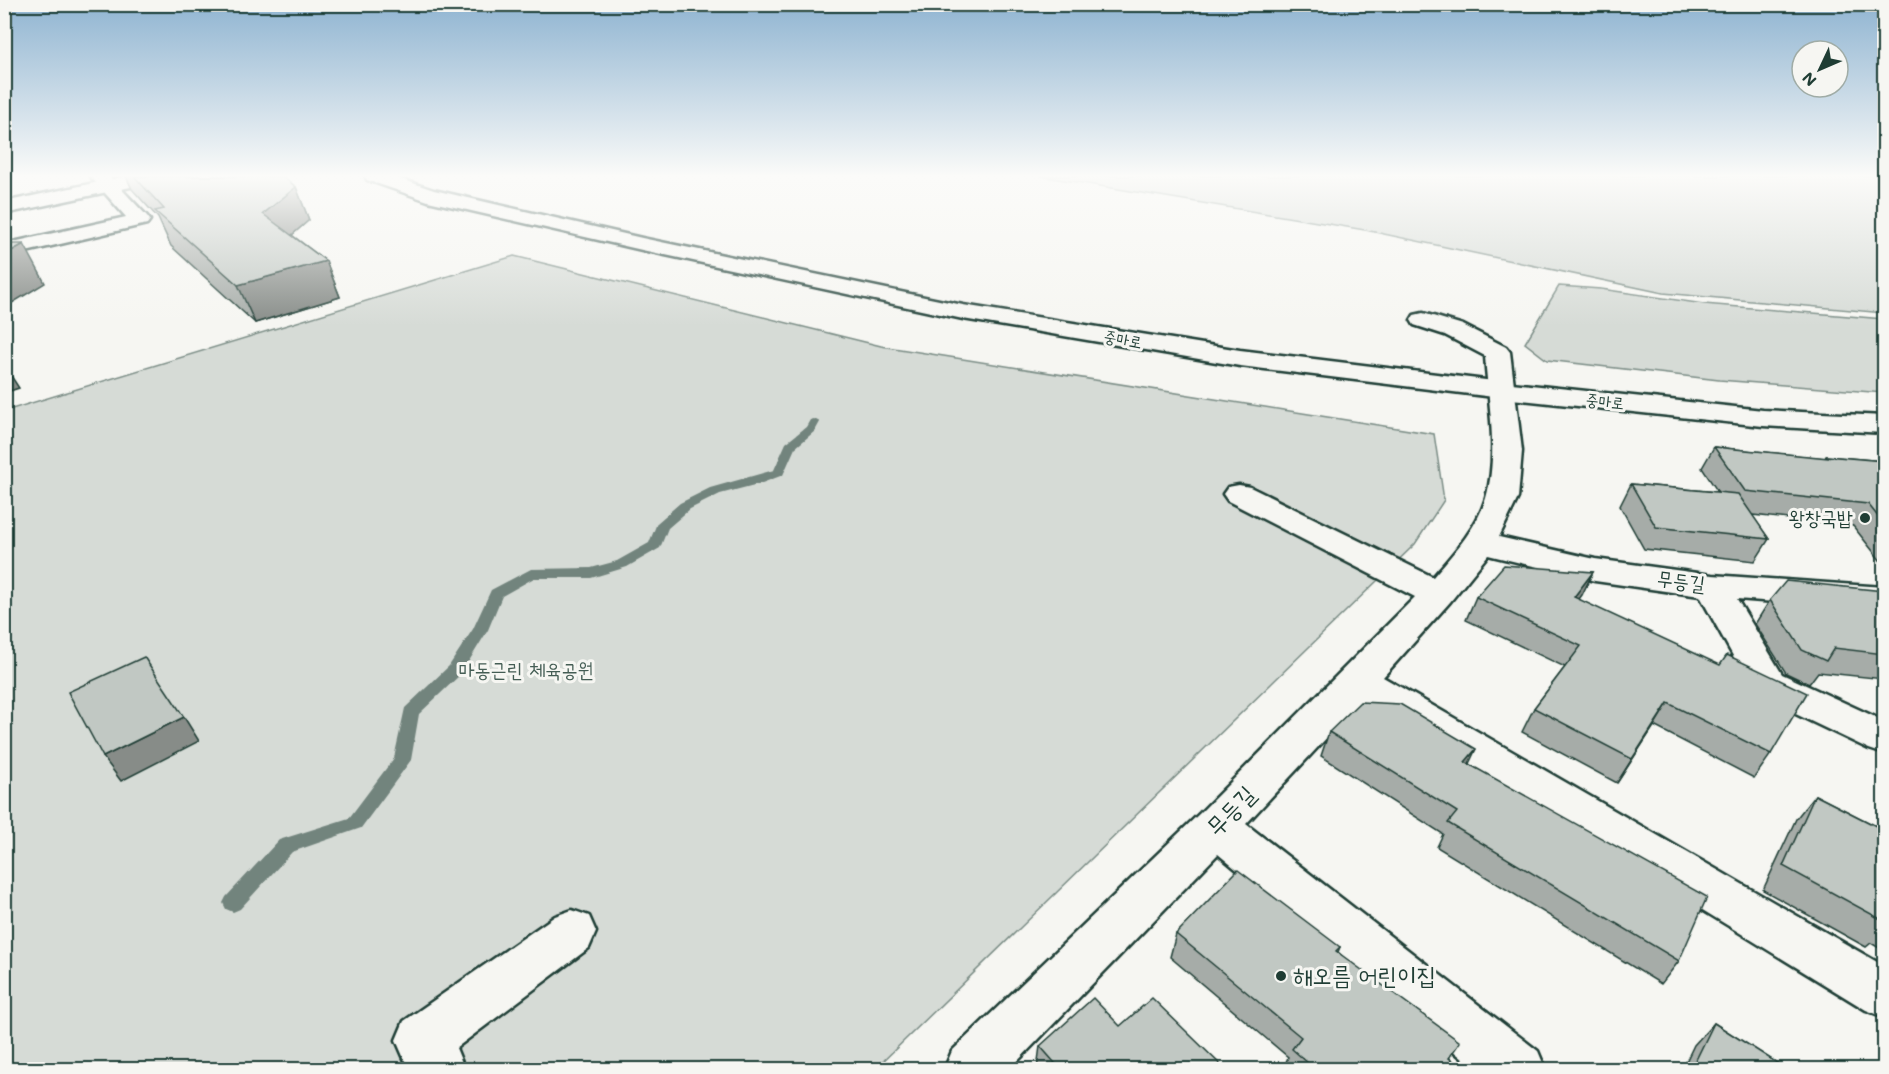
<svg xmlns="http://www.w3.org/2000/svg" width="1889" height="1074" font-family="Mali,'Poor Story',sans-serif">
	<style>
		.green { fill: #d6dbd6; stroke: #7a8c85; stroke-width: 1.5 }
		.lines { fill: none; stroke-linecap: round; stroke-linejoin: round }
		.stream { fill: #72847d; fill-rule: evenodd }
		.minor-casing { stroke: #1f3d34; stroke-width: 5 }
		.tertiary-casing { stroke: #1f3d34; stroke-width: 5 }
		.secondary-casing { stroke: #1f3d34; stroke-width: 5 }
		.minor { fill: #f6f6f2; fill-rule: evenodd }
		.tertiary { fill: #f6f6f2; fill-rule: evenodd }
		.secondary { fill: #f6f6f2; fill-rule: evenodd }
		.wall { fill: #a6aca8; stroke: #1f3d34; stroke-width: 1.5 }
		.shaded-wall { fill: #878c88; stroke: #1f3d34; stroke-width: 1.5 }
		.building { fill: #c1c8c3; stroke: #1f3d34; stroke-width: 1.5 }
		.poi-dot { fill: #1f3d34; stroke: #f6f6f2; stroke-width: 2 }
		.labels { text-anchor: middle; stroke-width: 6; stroke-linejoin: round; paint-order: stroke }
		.far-street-label { font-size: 16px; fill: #1f3d34; stroke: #f6f6f2 }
		.poi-label { font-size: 20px; fill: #1f3d34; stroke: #f6f6f2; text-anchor: end }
		.street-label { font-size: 20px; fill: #1f3d34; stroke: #f6f6f2 }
		.park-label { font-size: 20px; fill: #445d54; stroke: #f6f6f2 }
		.near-street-label { font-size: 24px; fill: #1f3d34; stroke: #f6f6f2 }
		.near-poi-label { font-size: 24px; fill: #1f3d34; stroke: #f6f6f2; text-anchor: start }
	</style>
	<rect width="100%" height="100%" fill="#f6f6f2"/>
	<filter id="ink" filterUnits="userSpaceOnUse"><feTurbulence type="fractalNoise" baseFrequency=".0167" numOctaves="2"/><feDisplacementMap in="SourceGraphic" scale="12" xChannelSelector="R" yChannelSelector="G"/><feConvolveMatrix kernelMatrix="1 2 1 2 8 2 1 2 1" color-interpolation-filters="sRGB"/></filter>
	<g filter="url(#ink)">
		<!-- green -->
		<g class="green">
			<polygon points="1040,176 1884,176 1884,313 1663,293 1365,230"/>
			<polygon points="514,256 881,346 1434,434 1444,500 1415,544 875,1069 5,1069 5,411"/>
			<polygon points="1559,286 1601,289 1704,304 1884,319 1884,393 1719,380 1547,360 1525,343"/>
		</g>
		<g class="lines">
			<!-- stream -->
			<polygon class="stream" points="814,419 820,422 815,431 795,448 783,475 762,483 720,494 690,509 668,528 660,548 627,567 591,578 534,578 502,596 488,630 461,674 419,714 411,760 361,828 292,852 240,909 233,912 226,909 223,903 226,897 279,840 349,818 394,758 405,708 449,666 473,629 491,590 531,569 591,568 617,561 649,543 657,523 680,503 710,488 774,470 786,443 806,427 810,420"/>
			<!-- minor casing -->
			<g class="minor-casing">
				<g id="minor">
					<polygon points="90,176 109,176 147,216 150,220 147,224 4,257 4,244 126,217"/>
					<path d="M1423,313L1463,325L1506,347L1510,352L1522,451L1518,498L1499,537L1595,559L1712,575L1884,587V611L1737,599L1782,674L1884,721V754L1869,749L1754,694L1700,596L1595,581L1488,555L1450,602L1383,677L1884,966V1017L1866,1010L1361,701L1246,824L1538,1051L1546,1070H1476L1218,854L1009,1070H944L952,1051L1200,813L1415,597L1228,501L1223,494L1228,487L1239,485L1250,487L1433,577C1453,554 1477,528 1486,498C1499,453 1488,401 1485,356L1445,335L1414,325L1411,320L1414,315Z"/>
					<polygon points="572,910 589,916 596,932 589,948 456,1048 465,1070 409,1070 396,1040 404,1021 555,916"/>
				</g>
			</g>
			<!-- tertiary casing -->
			<g class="tertiary-casing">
				<polygon id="tertiary" points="127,176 163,176 161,180 154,182 4,214 4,202"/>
			</g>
			<!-- secondary casing -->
			<g class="secondary-casing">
				<polygon id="secondary" points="365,176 392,176 434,190 642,238 963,305 1240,350 1502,382 1763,410 1884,416 1884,433 1763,426 1502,398 1240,366 963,319 642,250 428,201 367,180"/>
			</g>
			<!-- minor -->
			<use href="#minor" class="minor"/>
			<!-- tertiary -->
			<use href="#tertiary" class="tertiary"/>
			<!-- secondary -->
			<use href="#secondary" class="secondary"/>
		</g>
		<!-- wall -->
		<g class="wall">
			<polygon points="126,176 282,176 296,187 309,220 292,235 326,261 340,297 255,323 171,246 158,218 132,189"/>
			<polygon points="1714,447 1825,458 1826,456 1884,461 1884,565 1853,526 1752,515 1769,539 1755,561 1644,549 1620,506 1631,484 1718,492 1702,468"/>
			<polygon points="1593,572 1579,599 1771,754 1754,778 1654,726 1617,783 1522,732 1534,708 1565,667 1466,620 1476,597"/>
			<polygon points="1884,591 1884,679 1818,672 1809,684 1786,673 1755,624 1770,600"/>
			<polygon points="1329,732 1469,764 1679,961 1661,984 1437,847 1443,834 1321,756"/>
			<polygon points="1815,795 1884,830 1884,951 1871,943 1866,947 1763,890 1796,819"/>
			<polygon points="1176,934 1340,947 1338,952 1450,1058 1464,1070 1283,1070 1288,1057 1170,957"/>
			<polygon points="1714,1023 1788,1070 1682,1070 1694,1045"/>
			<polygon points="1120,1026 1226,1070 1037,1069 1040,1046"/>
		</g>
		<!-- shaded-wall -->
		<g class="shaded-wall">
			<polygon points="296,187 309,220 277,248 263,214"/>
			<polygon points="24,244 45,283 4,308 4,255"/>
			<polygon points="326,261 340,297 255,323 238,285"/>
			<polygon points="4,365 19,388 4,393"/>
			<polygon points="1593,572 1582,595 1563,620 1574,597"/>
			<polygon points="1668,703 1654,726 1617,783 1632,759"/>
			<polygon points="184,717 199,741 121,781 103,757"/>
			<polygon points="1476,749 1465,772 1465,762"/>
		</g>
		<!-- building -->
		<g class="building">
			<polygon points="134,176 282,176 296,187 263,214 326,261 238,285 155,211 164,209"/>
			<polygon points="4,244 24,244 4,255"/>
			<polygon points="1714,447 1829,458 1826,456 1884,461 1884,524 1868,504 1745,491"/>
			<polygon points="1631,484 1738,494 1769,539 1656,527"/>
			<polygon points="1504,565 1593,572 1574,597 1720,665 1727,655 1807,693 1771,754 1668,703 1632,759 1534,708 1581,646 1476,597"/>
			<polygon points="1786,581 1884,591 1884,654 1834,648 1826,661 1802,650 1770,600"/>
			<polygon points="144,657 184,717 103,757 68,692"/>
			<polygon points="1360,702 1400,704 1476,749 1465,762 1707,897 1679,961 1448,823 1457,812 1329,732"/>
			<polygon points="1815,795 1884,830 1884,921 1783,866"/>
			<polygon points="1238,870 1340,947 1336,951 1460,1042 1449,1058 1464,1070 1316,1070 1292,1049 1301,1037 1176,934"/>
			<polygon points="1093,998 1120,1026 1152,998 1226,1070 1061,1070 1040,1046"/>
			<polygon points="1714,1023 1788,1070 1691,1070"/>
		</g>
	</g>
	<!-- sky -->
	<linearGradient id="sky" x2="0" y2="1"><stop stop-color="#8fb4d1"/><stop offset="0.54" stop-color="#fbfbf9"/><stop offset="1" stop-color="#fbfbf9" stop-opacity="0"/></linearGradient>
	<rect width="1889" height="326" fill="url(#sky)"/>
	<!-- markers -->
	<g class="poi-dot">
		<circle cx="1865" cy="518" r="6"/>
		<circle cx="1281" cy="976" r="6"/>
	</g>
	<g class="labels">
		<!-- far-street labels -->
		<g class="far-street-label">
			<text transform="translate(1123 339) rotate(10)" y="6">중마로</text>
			<text transform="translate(1605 401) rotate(6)" y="6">중마로</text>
		</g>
		<!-- poi labels -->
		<g class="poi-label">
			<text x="1853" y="525">왕창국밥</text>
		</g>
		<!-- street labels -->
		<g class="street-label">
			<text transform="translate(1681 581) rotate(7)" y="7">무등길</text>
		</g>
		<!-- park labels -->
		<g class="park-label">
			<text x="526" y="677">마동근린 체육공원</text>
		</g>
		<!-- near-street labels -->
		<g class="near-street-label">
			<text transform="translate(1231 811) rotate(-46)" y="8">무등길</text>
		</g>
		<!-- near-poi labels -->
		<g class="near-poi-label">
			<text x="1293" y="984">해오름 어린이집</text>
		</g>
	</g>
	<!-- margin -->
	<rect width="1889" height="1074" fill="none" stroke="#f6f6f2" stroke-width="24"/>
	<rect x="12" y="12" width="1865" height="1050" fill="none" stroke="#1f3d34" stroke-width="2" filter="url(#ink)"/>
	<!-- north arrow -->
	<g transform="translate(1820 69) rotate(226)"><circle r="28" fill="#f6f6f2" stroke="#a0aca6" stroke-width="1.5"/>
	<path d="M0-4.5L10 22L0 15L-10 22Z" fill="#1f3d34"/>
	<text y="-9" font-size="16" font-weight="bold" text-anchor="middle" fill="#1f3d34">N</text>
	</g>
</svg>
